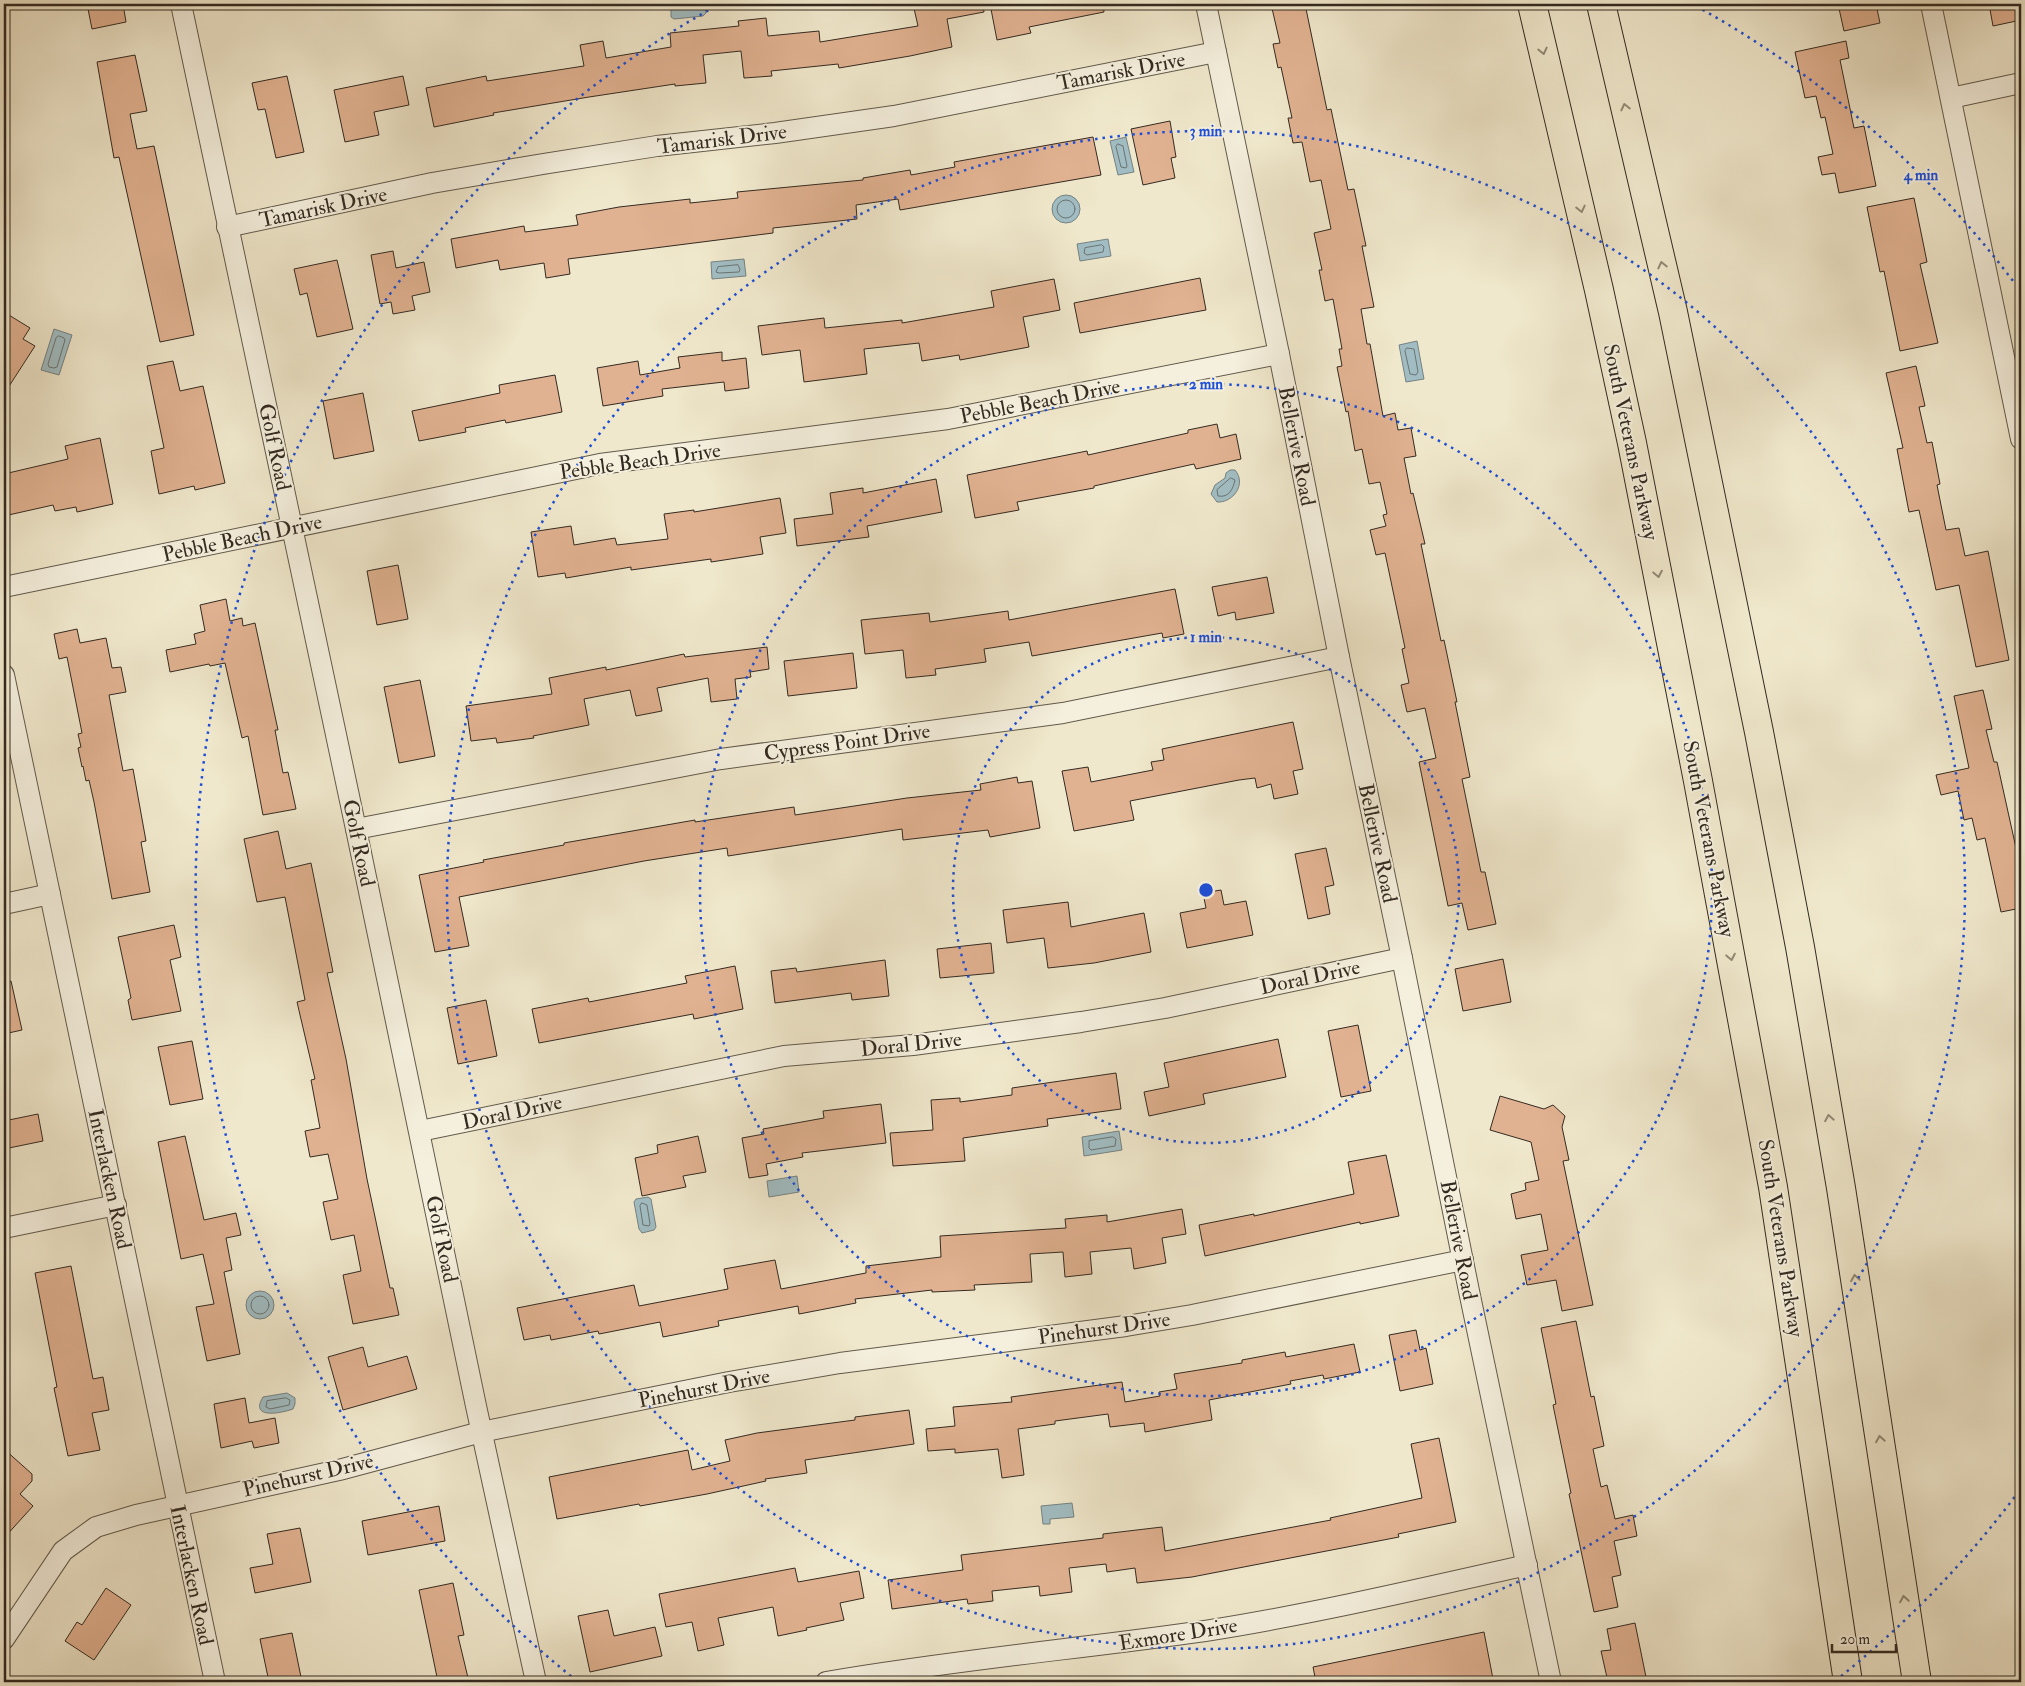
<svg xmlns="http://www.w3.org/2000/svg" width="2025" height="1686" font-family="'IM FELL Double Pica',serif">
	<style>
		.water { fill: #a1bdc3; stroke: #758282 }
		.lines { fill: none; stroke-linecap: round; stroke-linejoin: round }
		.shore { stroke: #6a7472; stroke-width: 1 }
		.building { fill: #e1b291; stroke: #332a21 }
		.street-casing { stroke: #625a4c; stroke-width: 22 }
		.highway-casing { stroke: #332a21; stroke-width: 30 }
		.street { stroke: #f5f0de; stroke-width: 20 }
		.highway { stroke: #f0e8cc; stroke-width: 28 }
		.oneway { stroke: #928976 }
		.ring { fill: none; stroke: #1d4ed8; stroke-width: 2.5; stroke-dasharray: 2.5 5 }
		.labels { text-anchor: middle; stroke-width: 4; stroke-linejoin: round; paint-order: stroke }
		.street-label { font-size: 21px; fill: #332a21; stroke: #f5f0de }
		.centre { fill: #1d4ed8; stroke: #f5f0de; stroke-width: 2.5 }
		.ring-label { font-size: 15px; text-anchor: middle; font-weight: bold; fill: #1d4ed8; stroke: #f5f0de; stroke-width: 4; stroke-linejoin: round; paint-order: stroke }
	</style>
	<rect width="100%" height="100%" fill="#f0e8cc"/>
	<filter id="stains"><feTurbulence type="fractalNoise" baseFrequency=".004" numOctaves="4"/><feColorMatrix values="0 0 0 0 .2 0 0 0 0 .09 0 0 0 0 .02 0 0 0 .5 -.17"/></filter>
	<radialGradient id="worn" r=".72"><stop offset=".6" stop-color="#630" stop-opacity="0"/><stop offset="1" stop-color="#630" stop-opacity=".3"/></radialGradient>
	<!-- water -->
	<g class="water">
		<polygon points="672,4 705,4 706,13 703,16 674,19 671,17 671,5"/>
		<polygon points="1126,137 1134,172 1118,175 1110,141"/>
		<circle cx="1066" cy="209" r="14"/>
		<polygon points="1108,239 1111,256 1080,261 1077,244"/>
		<polygon points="744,259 746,276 712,279 711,262"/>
		<polygon points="54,329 72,335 59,375 41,370"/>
		<polygon points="1417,341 1424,379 1406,382 1399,345"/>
		<path d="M1230,470H1235C1247,484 1233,503 1217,502L1211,494L1215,485L1225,478L1226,473Z"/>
		<polygon points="1119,1131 1122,1150 1084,1156 1082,1137"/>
		<polygon points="797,1176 799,1192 769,1197 767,1181"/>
		<polygon points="648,1197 651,1199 656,1227 654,1230 642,1233 639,1229 634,1202 636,1199"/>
		<circle cx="260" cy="1305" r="14"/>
		<path d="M287,1393L295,1398V1404L293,1409C282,1413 249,1420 263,1397Z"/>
		<polygon points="1072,1503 1074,1517 1050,1519 1050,1524 1043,1524 1041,1506"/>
	</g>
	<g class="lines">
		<!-- shore -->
		<g class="shore">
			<polygon points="1118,144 1123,146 1127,166 1126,168 1121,167 1116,147"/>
			<circle cx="1066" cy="209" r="9"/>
			<polygon points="1102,245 1104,247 1103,252 1087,255 1084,253 1085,248"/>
			<polygon points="738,265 740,269 739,272 719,273 716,272 718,267"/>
			<polygon points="59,336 64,338 65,340 57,367 54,368 49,367 48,364 56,338"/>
			<polygon points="1407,348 1414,349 1418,372 1416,375 1410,374 1405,351"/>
			<path d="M1231,478L1235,480C1233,489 1229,498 1218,496L1217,490Z"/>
			<polygon points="1113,1137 1116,1139 1115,1146 1091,1150 1089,1148 1089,1141"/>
			<polygon points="642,1203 647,1205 650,1224 649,1226 643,1225 640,1206"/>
			<circle cx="260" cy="1305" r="9"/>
			<polygon points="286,1398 290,1400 289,1405 270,1409 266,1407 267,1401"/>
		</g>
	</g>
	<!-- building -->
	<g class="building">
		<polygon points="87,4 123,4 126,22 92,29"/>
		<polygon points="913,4 983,4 984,12 947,19 952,47 910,56 839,68 838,64 771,71 772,76 744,78 741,51 703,55 706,83 675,86 675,84 589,97 493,113 494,115 434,127 426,88 486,76 487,81 584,66 580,45 603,41 606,58 671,47 670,33 739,26 738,21 766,18 768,36 819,31 820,42 918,26"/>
		<polygon points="990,4 1103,4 1104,12 1029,27 1031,33 997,40"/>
		<polygon points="1271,4 1305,4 1327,110 1331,109 1348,190 1354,189 1366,246 1362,246 1374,307 1361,309 1367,344 1370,344 1383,416 1395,413 1398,430 1411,428 1416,456 1404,458 1411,494 1413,493 1425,544 1421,544 1441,641 1444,640 1457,702 1455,702 1470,777 1462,779 1481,872 1485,872 1496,924 1468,930 1462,903 1448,906 1419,762 1436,758 1425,708 1407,712 1401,685 1409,683 1402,649 1405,648 1385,553 1376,555 1370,530 1386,526 1383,515 1387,514 1380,482 1369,484 1362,449 1355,451 1348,411 1346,412 1337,367 1342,366 1339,349 1342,349 1333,299 1325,301 1319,270 1322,270 1314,233 1331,229 1321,180 1310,182 1302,142 1293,143 1288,118 1292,118 1281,67 1278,68 1273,44 1280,43"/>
		<polygon points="1838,4 1876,4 1880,23 1844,31"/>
		<polygon points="1989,4 2021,4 2021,20 1993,26"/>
		<polygon points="1846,41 1849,58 1840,60 1854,128 1864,126 1876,186 1839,193 1835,173 1822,175 1818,157 1833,154 1825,117 1821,118 1816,96 1805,98 1795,52"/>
		<polygon points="135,55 147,111 130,114 137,149 154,146 194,335 160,342 119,157 114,158 97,62"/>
		<polygon points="287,76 304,152 276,158 265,109 258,110 252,83"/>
		<polygon points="403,76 409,105 374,112 379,135 345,142 334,90"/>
		<polygon points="1170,121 1176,157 1171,158 1175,178 1143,185 1131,129"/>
		<polygon points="1093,137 1101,175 900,210 898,199 856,205 857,219 773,228 773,233 568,259 570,274 546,278 544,263 500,270 498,260 456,268 451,239 524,226 525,232 578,225 576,215 619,207 690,199 690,203 738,198 737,192 863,180 863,178 910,170 911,175 955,167 954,162"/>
		<polygon points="1914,198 1927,262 1920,264 1938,343 1900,351 1884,271 1880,272 1867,207"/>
		<polygon points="393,251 396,268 424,262 430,292 412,296 415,310 393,314 391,302 380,304 371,255"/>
		<polygon points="337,260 353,329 317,337 307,293 300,295 294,269"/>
		<polygon points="1200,278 1206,310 1080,333 1074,303"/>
		<polygon points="1054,279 1060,310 1023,317 1029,347 960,360 959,355 922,361 919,343 864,349 867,374 804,382 800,350 762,355 758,326 824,318 825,328 902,320 902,323 994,307 991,291"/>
		<polygon points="4,312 30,328 23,339 35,346 4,394"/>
		<polygon points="722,352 722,361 746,358 749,388 725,391 724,382 662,389 663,396 603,406 597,368 638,361 640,375 680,368 678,357"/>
		<polygon points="173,361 180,391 203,386 225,483 195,490 194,486 159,494 151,451 164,448 147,366"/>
		<polygon points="1916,366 1925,406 1919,407 1927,443 1932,442 1940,484 1937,485 1946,530 1959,528 1965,556 1988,551 2009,660 1976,667 1959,585 1936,590 1919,510 1909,512 1897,449 1903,448 1886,373"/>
		<polygon points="555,375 562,412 506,423 505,420 465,428 466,432 419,441 412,411 500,393 499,385"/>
		<polygon points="363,393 374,451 334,459 323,401"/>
		<polygon points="1217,424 1220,438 1236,434 1241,459 1196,469 1194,464 1094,486 1094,488 1017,502 1019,510 975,518 967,475 1087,451 1088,455 1188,433 1188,430"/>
		<polygon points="100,438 113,504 77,512 76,507 55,511 53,505 4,516 4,474 68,459 65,446"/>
		<polygon points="936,479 942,512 867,526 869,537 797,546 794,519 833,514 830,493 863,488 863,493"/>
		<polygon points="780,498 786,533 760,537 763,554 711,562 711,559 631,570 631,567 566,578 565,573 538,577 531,532 571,526 574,545 615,538 617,545 668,539 664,514 694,510 694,512"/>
		<polygon points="398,565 408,619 377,625 367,571"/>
		<polygon points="1267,577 1274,613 1236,620 1235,612 1218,616 1212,587"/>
		<polygon points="1175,589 1184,634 1163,638 1162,633 1032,656 1029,642 984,649 986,662 935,669 936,675 906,678 903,650 865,654 861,620 929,613 930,622 1008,611 1009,620"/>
		<polygon points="226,599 230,621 242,618 243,626 255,623 278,730 275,730 283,773 288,772 296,809 263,815 248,736 242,738 225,663 210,666 209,664 170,672 166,650 196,644 194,634 205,631 200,605"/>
		<polygon points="77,629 80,643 106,638 112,668 121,667 126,692 109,695 123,771 133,769 146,841 141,842 150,892 112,899 94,802 89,780 86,781 83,766 82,767 78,748 81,747 78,734 82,733 67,657 59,659 54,634"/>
		<polygon points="767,647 769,669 750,672 751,677 735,679 737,699 711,702 708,678 657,688 662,711 636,716 630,690 584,699 589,725 533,736 534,738 497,743 496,738 471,741 466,706 552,694 549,678 606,667 606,670 684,654 685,657"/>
		<polygon points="853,653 857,688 788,696 784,661"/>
		<polygon points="420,680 435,756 399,763 384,687"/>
		<polygon points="1983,690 1992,729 1986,730 1994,762 1997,762 2016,848 2021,847 2021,908 2001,912 1985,838 1977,840 1972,818 1964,820 1958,791 1941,795 1936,775 1969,768 1954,696"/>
		<polygon points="1293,722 1303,769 1293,771 1298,794 1274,799 1271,784 1257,788 1255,778 1239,780 1130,801 1134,820 1074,831 1062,771 1088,767 1091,782 1153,770 1151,762 1164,760 1162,749"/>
		<polygon points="1017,777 1018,783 1032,781 1040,828 990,837 988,830 903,840 902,829 728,856 727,848 644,861 459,897 469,946 435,952 419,875 484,862 483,860 564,845 564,843 695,820 695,822 794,807 795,815 907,798 981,790 980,784"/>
		<polygon points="278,831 286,869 311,863 333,972 327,973 346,1059 367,1179 390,1288 393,1288 399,1315 353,1324 343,1275 361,1271 354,1235 331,1240 323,1202 338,1199 328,1154 310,1157 305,1131 320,1128 311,1080 315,1079 297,1002 305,1000 285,897 257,902 244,839"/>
		<polygon points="1326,848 1334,885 1325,887 1330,914 1308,919 1295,854"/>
		<polygon points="1221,890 1224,905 1246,901 1253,935 1187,948 1180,913 1206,908 1203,893"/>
		<polygon points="1068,902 1071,927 1144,913 1151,952 1094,963 1048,968 1044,938 1007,943 1003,910"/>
		<polygon points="174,925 181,957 170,960 181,1011 132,1020 128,1000 131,998 118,937"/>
		<polygon points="991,943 994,973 940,978 937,949"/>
		<polygon points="1503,959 1511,1002 1463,1011 1455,969"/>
		<polygon points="885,960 889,996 852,1000 851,993 775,1003 771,971 796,968 797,972"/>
		<polygon points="735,966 743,1009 694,1019 693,1014 539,1043 532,1009 588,998 589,1002 687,983 685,976"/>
		<polygon points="11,981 22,1030 4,1034 4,982"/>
		<polygon points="486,1000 497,1056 458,1064 447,1008"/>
		<polygon points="1358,1025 1371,1091 1341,1097 1328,1031"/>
		<polygon points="1278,1039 1286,1077 1203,1094 1205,1104 1149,1116 1144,1092 1169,1087 1164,1063"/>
		<polygon points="192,1041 203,1099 170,1105 158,1047"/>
		<polygon points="1116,1073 1121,1109 1047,1119 1048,1126 963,1138 965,1161 893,1166 890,1133 933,1130 931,1100 960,1098 960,1102 1012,1095 1012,1088"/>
		<polygon points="1500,1096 1544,1109 1553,1105 1565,1116 1562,1127 1569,1160 1563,1161 1593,1305 1562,1311 1556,1280 1527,1285 1521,1255 1548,1250 1541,1214 1516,1219 1511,1194 1526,1190 1525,1183 1539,1180 1531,1142 1490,1130"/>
		<polygon points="881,1104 886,1143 802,1153 803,1157 766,1164 768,1175 749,1178 742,1138 764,1134 763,1129 824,1118 823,1111"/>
		<polygon points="38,1114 43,1141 4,1149 4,1121"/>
		<polygon points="185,1136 204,1220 236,1213 241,1235 226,1238 232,1270 224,1272 240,1354 207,1361 196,1307 214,1304 203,1254 181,1259 158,1142"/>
		<polygon points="698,1136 706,1172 683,1176 686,1187 642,1196 635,1158 658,1153 657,1145"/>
		<polygon points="1386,1155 1399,1216 1360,1224 1360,1222 1205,1256 1199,1225 1254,1214 1254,1216 1354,1194 1348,1162"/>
		<polygon points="1182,1209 1186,1234 1162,1238 1166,1263 1134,1269 1131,1248 1090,1252 1092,1274 1065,1277 1063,1252 1030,1254 1032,1282 974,1285 975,1290 932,1292 932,1290 855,1299 856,1303 799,1314 798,1306 718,1321 719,1326 663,1337 660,1322 599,1334 598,1331 551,1340 550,1335 524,1340 517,1308 634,1285 639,1306 728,1289 724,1269 775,1260 781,1289 866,1273 866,1266 941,1257 940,1236 1066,1228 1065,1219 1107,1215 1107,1222"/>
		<polygon points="71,1266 93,1379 103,1377 109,1410 92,1413 100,1450 68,1456 54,1388 57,1387 35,1273"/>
		<polygon points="1576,1321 1591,1397 1594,1396 1604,1446 1593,1449 1601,1487 1607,1485 1615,1519 1633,1515 1637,1536 1614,1541 1621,1575 1612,1577 1618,1607 1594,1612 1569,1494 1571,1493 1553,1405 1556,1404 1541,1328"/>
		<polygon points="1416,1330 1420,1350 1426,1348 1433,1384 1400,1391 1389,1335"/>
		<polygon points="1354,1344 1360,1372 1324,1379 1323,1375 1290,1381 1291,1384 1209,1400 1212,1420 1145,1432 1144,1423 1110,1427 1108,1414 1055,1421 1055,1424 1018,1429 1024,1475 1002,1478 998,1449 955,1453 955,1449 928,1451 926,1429 955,1426 953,1407 1012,1402 1011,1397 1122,1382 1125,1402 1160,1396 1159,1392 1177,1389 1174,1374 1242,1363 1242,1360 1285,1352 1286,1357"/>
		<polygon points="363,1347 368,1367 407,1356 417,1389 343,1410 328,1357"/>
		<polygon points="245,1398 249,1423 275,1418 279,1443 254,1448 252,1441 221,1448 214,1404"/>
		<polygon points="909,1410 914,1444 805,1460 807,1473 765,1479 766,1481 707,1494 640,1506 639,1504 557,1519 549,1477 688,1450 692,1470 730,1461 725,1440 757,1433 855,1420 855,1417"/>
		<polygon points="1439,1438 1456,1522 1398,1534 1399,1537 1192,1577 1137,1583 1135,1568 1107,1572 1106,1564 1069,1568 1072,1592 1040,1596 1039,1586 992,1591 993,1601 968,1604 967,1599 892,1609 888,1580 963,1570 961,1555 1103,1538 1103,1534 1162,1527 1165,1551 1331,1520 1330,1518 1422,1498 1411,1444"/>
		<polygon points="4,1449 32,1474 32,1481 20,1494 33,1506 4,1538"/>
		<polygon points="439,1506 445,1541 368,1555 362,1521"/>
		<polygon points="300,1528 311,1582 255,1593 250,1568 273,1564 267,1534"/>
		<polygon points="795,1568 798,1582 859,1571 864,1598 840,1603 844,1620 806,1628 807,1630 778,1636 773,1607 718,1618 724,1645 698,1651 692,1622 666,1627 659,1594"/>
		<polygon points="453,1583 464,1635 458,1636 469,1682 438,1682 419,1590"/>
		<polygon points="106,1588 131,1605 94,1660 65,1641 77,1622 82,1625"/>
		<polygon points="608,1610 614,1636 655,1627 662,1656 590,1672 578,1616"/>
		<polygon points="1635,1623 1647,1682 1608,1682 1601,1651 1611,1650 1607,1629"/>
		<polygon points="1484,1632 1493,1679 1480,1682 1316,1682 1313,1667"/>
		<polygon points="292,1633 302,1682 269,1682 260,1639"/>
	</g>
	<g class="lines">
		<!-- street casing -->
		<g class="street-casing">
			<g id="street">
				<polyline points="181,4 356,829 476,1406 536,1682"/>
				<polyline points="1206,4 1279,354 1339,657 1402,958 1469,1291 1551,1682"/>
				<polyline points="1931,4 2021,439"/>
				<polyline points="1951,98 2021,83"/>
				<polyline points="227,227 432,183 543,164 657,146 775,133 894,116 1216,52"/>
				<polyline points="4,587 600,464 948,419 1279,354"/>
				<polyline points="4,675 215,1682"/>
				<polyline points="356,829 721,759 1063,713 1339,657"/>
				<polyline points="4,904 50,894"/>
				<polyline points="420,1131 784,1056 913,1045 1081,1022 1165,1008 1402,958"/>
				<polyline points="4,1228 116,1205"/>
				<polyline points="4,1639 63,1551 96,1527 136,1515 339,1470 481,1432 729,1382 840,1363 1126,1326 1192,1315 1463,1260"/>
				<path d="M826,1682C952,1660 1079,1649 1205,1631C1313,1614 1420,1589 1527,1565"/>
			</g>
		</g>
		<!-- highway casing -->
		<g class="highway-casing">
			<g id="highway">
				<polyline points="1532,4 1599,290 1632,443 1698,781 1773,1187 1848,1682"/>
				<polyline points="1601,4 1673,312 1759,732 1800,947 1841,1188 1917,1682"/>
			</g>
		</g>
		<!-- street -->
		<use href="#street" class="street"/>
		<!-- highway -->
		<use href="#highway" class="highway"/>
	</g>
	<!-- one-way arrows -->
	<defs><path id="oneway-chevron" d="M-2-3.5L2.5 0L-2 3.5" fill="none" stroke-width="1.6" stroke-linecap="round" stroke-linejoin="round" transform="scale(1.25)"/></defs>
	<g class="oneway">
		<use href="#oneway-chevron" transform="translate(1543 51) rotate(77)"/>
		<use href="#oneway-chevron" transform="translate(1625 107) rotate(-103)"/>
		<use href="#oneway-chevron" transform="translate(1581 209) rotate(77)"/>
		<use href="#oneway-chevron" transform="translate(1662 265) rotate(-103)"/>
		<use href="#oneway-chevron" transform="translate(1658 574) rotate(79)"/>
		<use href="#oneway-chevron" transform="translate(1731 957) rotate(79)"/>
		<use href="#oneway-chevron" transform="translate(1829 1118) rotate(-100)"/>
		<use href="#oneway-chevron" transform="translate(1855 1278) rotate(-99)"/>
		<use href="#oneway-chevron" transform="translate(1880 1439) rotate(-99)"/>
		<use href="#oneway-chevron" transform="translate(1904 1599) rotate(-99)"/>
	</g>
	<!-- distance rings -->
	<g class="ring">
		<circle cx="1206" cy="890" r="253"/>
		<circle cx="1206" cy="890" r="506"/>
		<circle cx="1206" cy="890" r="759"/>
		<path d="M2019 1491A1011 1011 0 0 1 1835 1681M577 1681A1011 1011 0 0 1 716 6M1696 6A1011 1011 0 0 1 2019 289"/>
	</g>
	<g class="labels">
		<!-- street labels -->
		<g class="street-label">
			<text transform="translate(1121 71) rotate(-11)" y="7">Tamarisk Drive</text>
			<text transform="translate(722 139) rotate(-7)" y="7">Tamarisk Drive</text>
			<text transform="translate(323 207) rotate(-12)" y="7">Tamarisk Drive</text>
			<text transform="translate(1040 401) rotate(-11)" y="7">Pebble Beach Drive</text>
			<text transform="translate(1631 442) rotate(78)" y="7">South Veterans Parkway</text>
			<text transform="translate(1297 446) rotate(79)" y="7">Bellerive Road</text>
			<text transform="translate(275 447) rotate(78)" y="7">Golf Road</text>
			<text transform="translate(640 461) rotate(-8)" y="7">Pebble Beach Drive</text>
			<text transform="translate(242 538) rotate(-12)" y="7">Pebble Beach Drive</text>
			<text transform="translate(847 742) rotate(-8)" y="7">Cypress Point Drive</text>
			<text transform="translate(1709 839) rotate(79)" y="7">South Veterans Parkway</text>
			<text transform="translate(359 843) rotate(78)" y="7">Golf Road</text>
			<text transform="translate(1378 843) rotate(78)" y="7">Bellerive Road</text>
			<text transform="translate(1310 977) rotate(-12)" y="7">Doral Drive</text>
			<text transform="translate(911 1044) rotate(-6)" y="7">Doral Drive</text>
			<text transform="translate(512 1112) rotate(-12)" y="7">Doral Drive</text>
			<text transform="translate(110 1179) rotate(78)" y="7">Interlacken Road</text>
			<text transform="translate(1781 1238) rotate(81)" y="7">South Veterans Parkway</text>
			<text transform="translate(442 1239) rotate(78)" y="7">Golf Road</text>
			<text transform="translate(1459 1240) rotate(79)" y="7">Bellerive Road</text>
			<text transform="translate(1104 1328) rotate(-8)" y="7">Pinehurst Drive</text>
			<text transform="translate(704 1388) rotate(-11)" y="7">Pinehurst Drive</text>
			<text transform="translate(308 1475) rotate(-13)" y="7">Pinehurst Drive</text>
			<text transform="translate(192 1575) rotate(78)" y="7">Interlacken Road</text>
			<text transform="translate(1178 1634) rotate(-9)" y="7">Exmore Drive</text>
		</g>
	</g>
	<circle cx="1206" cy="890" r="8" class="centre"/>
	<g class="ring-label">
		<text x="1206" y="136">3 min</text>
		<text x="1921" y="180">4 min</text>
		<text x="1206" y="389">2 min</text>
		<text x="1206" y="642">1 min</text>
	</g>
	<!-- margin -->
	<rect width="2025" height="1686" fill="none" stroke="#f0e8cc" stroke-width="20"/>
	<rect x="5" y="5" width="2015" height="1676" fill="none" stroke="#332a21" stroke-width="2.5"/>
	<rect x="10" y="10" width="2005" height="1666" fill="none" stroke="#332a21"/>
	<!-- scale -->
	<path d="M1832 1644v8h64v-8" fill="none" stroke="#332a21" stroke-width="2.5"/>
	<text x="1840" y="1644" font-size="15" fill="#332a21" stroke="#f5f0de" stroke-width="4" paint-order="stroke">20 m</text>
	<rect width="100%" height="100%" filter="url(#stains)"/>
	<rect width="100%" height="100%" fill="url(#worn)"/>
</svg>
